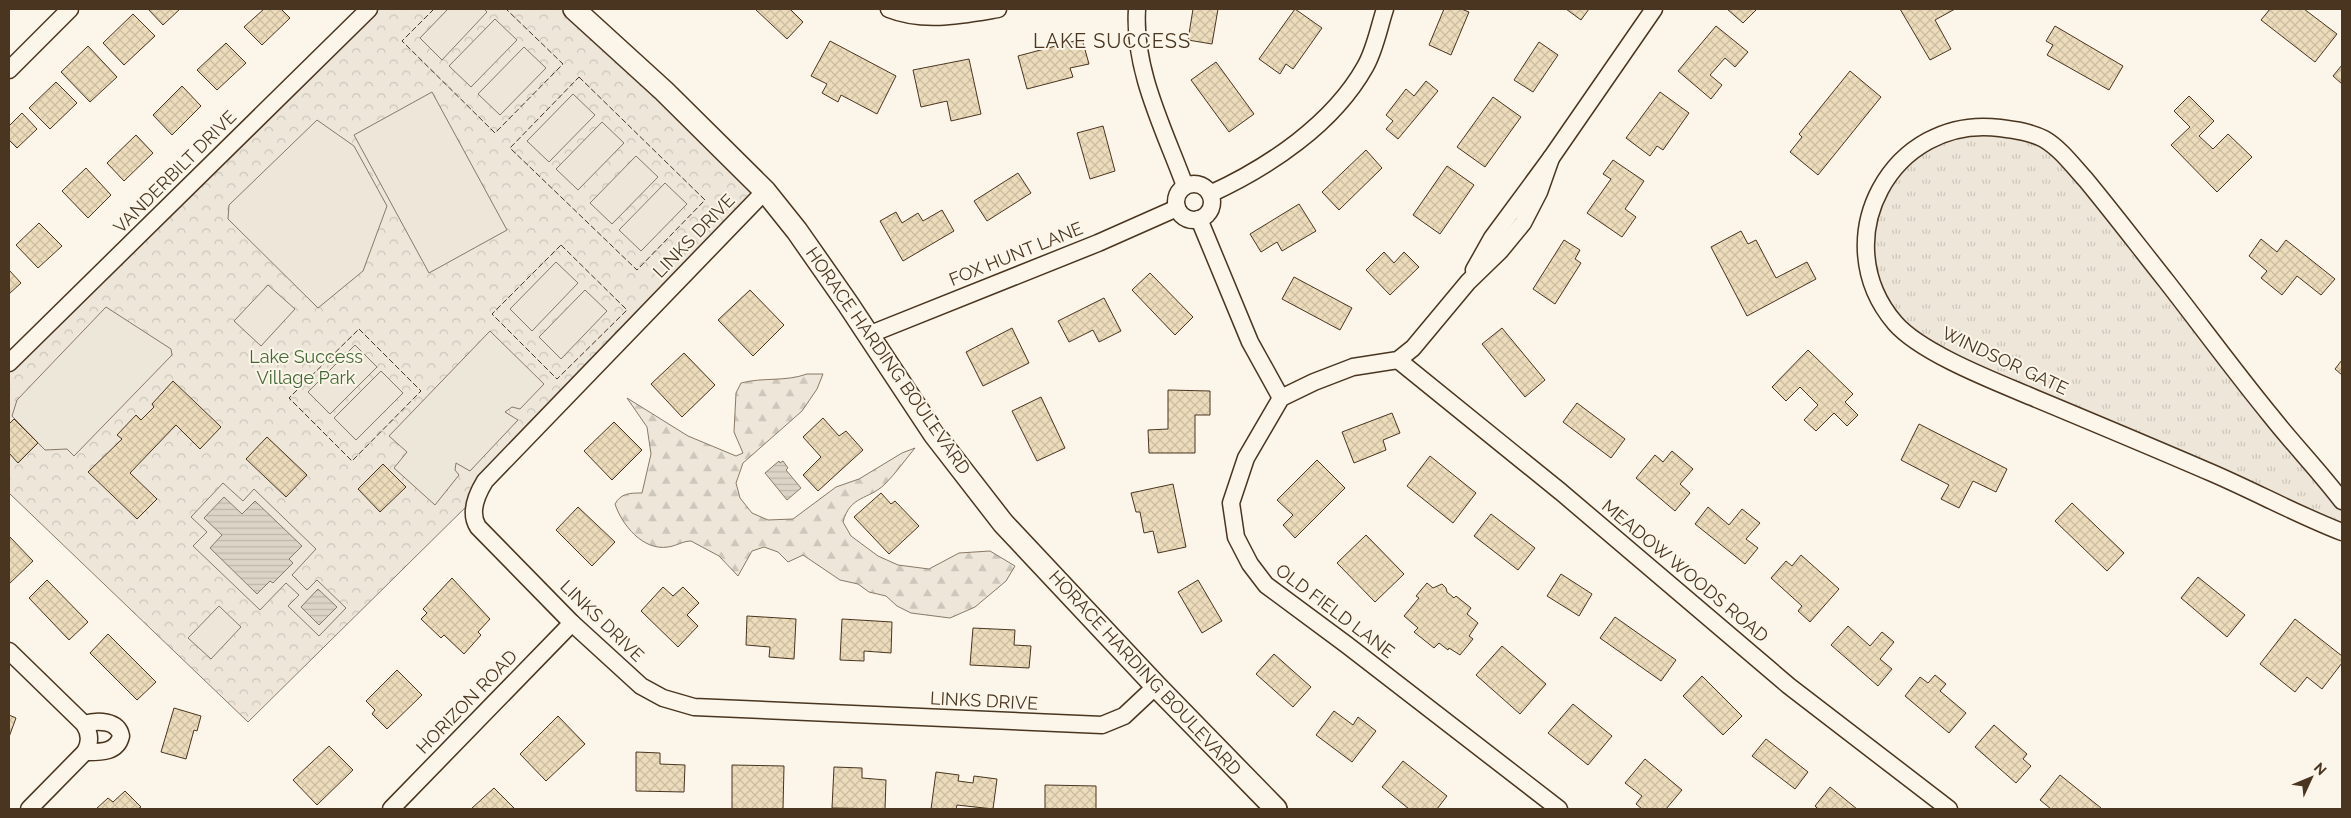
<svg xmlns="http://www.w3.org/2000/svg" width="2351" height="818" font-family="Raleway,sans-serif">
	<style>
		.grass { fill: url(#grass-tufts); stroke: #887966 }
		.forest { fill: url(#forest-firs); stroke: #887966 }
		.park { fill: url(#park-crowns); stroke: #887966 }
		.garden { fill: #ede6d9; stroke: #887966 }
		.parking { fill: #ede7d9; stroke: #887966 }
		.water { fill: url(#water-rules); stroke: #887966 }
		.building { fill: url(#building-cross-hatch); stroke: #4a3520 }
		.lines { fill: none; stroke-linecap: round; stroke-linejoin: round }
		.minor-casing { stroke: #4a3520; stroke-width: 19 }
		.tertiary-casing { stroke: #4a3520; stroke-width: 24 }
		.minor { stroke: #fbf6e9; stroke-width: 16 }
		.tertiary { stroke: #fbf6e9; stroke-width: 21 }
		.fence { stroke: #4a3520; stroke-width: 1; stroke-dasharray: 6 2.5; stroke-linecap: butt }
		.labels { text-anchor: middle; stroke-width: 4; stroke-linejoin: round; paint-order: stroke }
		.street-label { font-size: 18px; fill: #4a3520; stroke: #fbf6e9 }
		.park-label { font-size: 18px; fill: #436837; stroke: #fbf6e9 }
		.quarter-label { font-size: 20px; letter-spacing: 1px; fill: #4a3520; stroke: #fbf6e9 }
	</style>
	<defs>
		<pattern id="grass-tufts" width="24" height="20" patternUnits="userSpaceOnUse" patternTransform="scale(1.25)"><rect width="24" height="20" fill="#ede6d9"/><path d="M3 7l-1-3M5 7V3M7 7l1-3M15 17l-1-3M17 17v-4M19 17l1-3" fill="none" stroke="#cdc6ba"/></pattern>
		<pattern id="forest-firs" width="22" height="20" patternUnits="userSpaceOnUse" patternTransform="scale(1.25)"><rect width="22" height="20" fill="#ede6d9"/><path d="M5 1l3.5 6h-7zM16 11l3.5 6h-7z" fill="#cdc6ba"/></pattern>
		<pattern id="park-crowns" width="20" height="18" patternUnits="userSpaceOnUse" patternTransform="scale(1.25)"><rect width="20" height="18" fill="#ede6d9"/><path d="M2 6a3 3 0 1 1 6 0M12 15a3 3 0 1 1 6 0" fill="none" stroke="#cdc6ba"/></pattern>
		<pattern id="water-rules" width="6" height="5" patternUnits="userSpaceOnUse" patternTransform="scale(1.25)"><rect width="6" height="5" fill="#dcd4c6"/><path d="M0 2.5h6" fill="none" stroke="#beb7aa"/></pattern>
		<pattern id="building-cross-hatch" width="8" height="8" patternUnits="userSpaceOnUse" patternTransform="scale(1.25)"><rect width="8" height="8" fill="#ecdcbc"/><path d="M0 0l8 8M0 8l8-8" fill="none" stroke="#ccbda1"/></pattern>
	</defs>
	<rect width="100%" height="100%" fill="#fbf6e9"/>
	<!-- grass -->
	<polygon class="grass" points="1970,128 2045,140 2342,501 2342,532 1970,371 1894,322 1867,246 1895,166"/>
	<!-- forest -->
	<path class="forest" d="M807,374H823L817,389L802,411L743,463L736,483L740,498L752,513L768,520L793,519L836,487L859,479L902,453L915,448C905,460 896,473 885,484C869,500 850,495 843,522L851,536L878,556L898,565L929,569L959,553L990,551L1015,566L1006,581L975,607L950,618L911,613L897,606L886,596L869,592L858,584L840,580L803,555L788,562L778,552L764,547L752,551L738,576L719,556L691,541C683,541 676,546 668,547C643,551 622,525 615,504C621,493 630,493 642,493L651,454L647,427L627,398L688,436L736,456L743,453L734,432L736,393L741,383C763,377 785,382 807,374Z"/>
	<!-- park -->
	<polygon class="park" points="369,9 575,9 765,191 477,496 248,722 9,493 9,364"/>
	<!-- garden -->
	<g class="garden">
		<polygon points="448,9 484,9 487,12 442,60 420,38"/>
		<polygon points="495,19 517,40 471,87 449,66"/>
		<polygon points="524,47 546,68 500,115 478,94"/>
		<polygon points="432,92 507,230 429,273 354,135"/>
		<polygon points="573,94 595,115 549,162 527,141"/>
		<polygon points="317,120 354,146 387,206 363,271 318,308 228,219 229,205"/>
		<polygon points="602,122 624,143 578,190 556,169"/>
		<polygon points="636,156 658,177 612,224 590,203"/>
		<polygon points="665,183 687,204 641,251 619,230"/>
		<polygon points="556,262 578,283 532,331 510,309"/>
		<polygon points="268,285 295,309 261,346 234,321"/>
		<polygon points="585,290 607,311 561,359 539,337"/>
		<polygon points="355,345 377,367 330,414 308,392"/>
		<polygon points="381,371 403,393 356,440 334,418"/>
		<polygon points="223,483 243,501 254,489 316,549 292,575 307,590 317,580 346,608 319,636 288,606 299,595 286,583 260,610 193,546 207,532 191,517"/>
		<polygon points="219,606 241,627 211,659 188,638"/>
	</g>
	<!-- parking -->
	<g class="parking">
		<polygon points="106,307 171,349 172,355 74,456 67,449 45,450 12,416 17,400"/>
		<polygon points="490,331 544,384 520,409 512,407 505,412 518,420 470,471 456,463 455,470 459,475 435,505 394,468 407,452 389,436"/>
	</g>
	<!-- water -->
	<g class="water">
		<polygon points="779,461 780,463 783,461 788,468 786,470 801,488 787,500 765,473"/>
		<polygon points="224,497 242,514 255,501 302,546 289,559 293,563 273,583 270,581 257,594 210,548 222,535 204,518"/>
		<polygon points="318,589 337,607 319,625 301,607"/>
	</g>
	<!-- building -->
	<g class="building">
		<polygon points="148,9 180,9 163,25"/>
		<polygon points="264,9 281,9 290,18 262,45 244,27"/>
		<polygon points="755,9 790,9 803,22 787,39"/>
		<polygon points="1193,9 1218,9 1212,44 1188,40"/>
		<polygon points="1295,9 1322,28 1293,69 1286,64 1280,74 1259,59"/>
		<polygon points="1444,9 1461,9 1469,12 1451,55 1429,45"/>
		<polygon points="1566,9 1589,9 1581,20"/>
		<polygon points="1727,9 1757,9 1743,23"/>
		<polygon points="1900,9 1955,9 1935,20 1951,49 1930,60"/>
		<polygon points="2270,9 2304,9 2337,34 2315,62 2261,20"/>
		<polygon points="133,14 155,36 124,65 103,43"/>
		<polygon points="1716,26 1748,52 1735,67 1725,58 1710,75 1722,85 1711,99 1678,71"/>
		<polygon points="2055,26 2123,66 2109,90 2047,55 2053,45 2046,41"/>
		<polygon points="1082,39 1089,64 1070,68 1073,77 1027,89 1018,56"/>
		<polygon points="830,41 896,76 877,114 841,95 838,102 822,93 827,84 811,76"/>
		<polygon points="1539,42 1558,55 1533,92 1514,80"/>
		<polygon points="226,43 246,63 217,90 197,70"/>
		<polygon points="88,46 117,77 90,102 61,72"/>
		<polygon points="969,59 981,114 951,121 947,101 921,107 913,70"/>
		<polygon points="1216,62 1254,114 1229,132 1191,80"/>
		<polygon points="2342,65 2342,84 2333,76"/>
		<polygon points="1850,71 1881,97 1818,175 1790,152 1802,137 1799,134"/>
		<polygon points="1426,81 1438,91 1398,139 1386,129 1393,121 1386,115 1406,89 1414,96"/>
		<polygon points="56,82 77,103 50,129 29,108"/>
		<polygon points="182,86 201,106 172,135 153,115"/>
		<polygon points="1660,92 1689,113 1663,150 1657,146 1650,156 1626,138"/>
		<polygon points="2189,96 2214,121 2199,136 2213,149 2228,134 2252,157 2217,192 2171,145 2190,127 2174,111"/>
		<polygon points="1493,97 1521,117 1485,167 1457,147"/>
		<polygon points="22,113 37,129 17,148 9,140 9,126"/>
		<polygon points="1103,126 1115,171 1090,179 1077,133"/>
		<polygon points="136,135 153,153 124,181 107,163"/>
		<polygon points="1366,150 1382,168 1339,210 1322,192"/>
		<polygon points="1613,160 1644,181 1625,209 1636,217 1622,237 1587,213 1611,179 1603,174"/>
		<polygon points="1447,166 1474,185 1440,234 1413,215"/>
		<polygon points="86,168 111,195 88,218 62,191"/>
		<polygon points="1018,173 1031,193 987,221 974,201"/>
		<polygon points="1299,204 1316,231 1282,251 1277,242 1261,252 1250,234"/>
		<polygon points="942,210 954,231 903,261 880,221 896,212 902,223 918,213 923,221"/>
		<polygon points="39,223 62,246 38,268 16,245"/>
		<polygon points="1741,231 1748,244 1756,240 1776,278 1807,262 1816,279 1747,316 1711,247"/>
		<polygon points="2261,239 2277,252 2286,240 2335,279 2321,295 2297,276 2282,295 2261,278 2267,271 2249,256"/>
		<polygon points="1564,240 1580,250 1575,259 1581,263 1555,304 1533,289"/>
		<polygon points="1384,252 1394,263 1404,252 1419,267 1390,295 1366,270"/>
		<polygon points="9,270 21,283 9,294"/>
		<polygon points="1150,273 1193,317 1175,335 1132,290"/>
		<polygon points="1294,277 1352,308 1340,330 1282,299"/>
		<polygon points="750,290 784,325 753,356 718,320"/>
		<polygon points="1104,298 1121,331 1099,342 1093,330 1069,342 1058,321"/>
		<polygon points="1012,328 1029,363 983,386 966,352"/>
		<polygon points="1502,328 1545,380 1525,397 1482,344"/>
		<polygon points="1808,350 1853,394 1845,402 1858,415 1847,426 1834,413 1816,431 1804,420 1818,405 1800,387 1786,401 1772,387"/>
		<polygon points="684,353 715,385 682,417 651,384"/>
		<polygon points="2342,360 2342,375 2335,369"/>
		<polygon points="173,381 221,427 200,449 176,425 130,473 157,499 137,519 88,472 122,439 117,435 136,415 141,420 154,407 152,404"/>
		<polygon points="1168,390 1210,391 1210,415 1195,415 1195,453 1149,453 1148,430 1168,429"/>
		<polygon points="1041,397 1065,448 1037,461 1012,411"/>
		<polygon points="1577,403 1625,439 1611,458 1563,422"/>
		<polygon points="1392,413 1400,433 1383,440 1386,450 1354,463 1342,432"/>
		<polygon points="823,418 839,436 846,431 863,450 818,491 803,475 821,457 803,437"/>
		<polygon points="14,419 38,443 18,463 9,453 9,424"/>
		<polygon points="614,422 642,450 612,480 584,451"/>
		<polygon points="1919,424 2007,469 1996,492 1973,481 1959,508 1941,499 1949,485 1901,460"/>
		<polygon points="267,437 307,475 286,497 246,459"/>
		<polygon points="1672,451 1693,469 1680,484 1690,493 1675,511 1636,478 1655,455 1663,462"/>
		<polygon points="1430,456 1476,493 1453,523 1407,486"/>
		<polygon points="1317,460 1345,488 1295,538 1283,525 1293,515 1277,500"/>
		<polygon points="383,464 406,487 380,512 358,489"/>
		<polygon points="1173,484 1186,547 1158,553 1153,531 1144,533 1140,512 1136,512 1131,493"/>
		<polygon points="881,493 891,504 895,501 919,526 889,554 854,517"/>
		<polygon points="2072,503 2124,553 2107,571 2055,521"/>
		<polygon points="578,507 615,542 592,566 556,530"/>
		<polygon points="1708,507 1729,525 1742,509 1760,523 1746,539 1758,548 1745,564 1695,524"/>
		<polygon points="1491,514 1535,548 1518,570 1474,536"/>
		<polygon points="1366,535 1404,574 1375,602 1337,563"/>
		<polygon points="9,536 33,561 9,584"/>
		<polygon points="1801,555 1839,589 1810,622 1798,611 1802,606 1771,578 1786,561 1792,566"/>
		<polygon points="1561,574 1592,594 1579,616 1547,596"/>
		<polygon points="2198,577 2245,615 2227,637 2181,598"/>
		<polygon points="452,578 490,619 478,632 481,635 464,654 444,635 441,638 421,619 427,613 423,609"/>
		<polygon points="47,580 88,622 69,640 29,598"/>
		<polygon points="1198,580 1222,621 1202,633 1178,592"/>
		<polygon points="1427,583 1433,588 1442,584 1446,588 1447,592 1454,598 1456,596 1471,608 1467,614 1478,623 1469,636 1473,639 1460,655 1449,648 1448,650 1439,643 1434,648 1414,632 1418,628 1404,616 1419,598 1416,596"/>
		<polygon points="663,587 673,596 683,587 699,603 687,615 698,626 678,647 641,611"/>
		<polygon points="747,616 796,619 794,659 769,657 770,647 746,645"/>
		<polygon points="1615,617 1676,660 1661,681 1600,638"/>
		<polygon points="842,619 892,622 891,653 864,651 864,661 840,660"/>
		<polygon points="2295,619 2342,656 2342,663 2322,689 2307,677 2295,692 2260,664"/>
		<polygon points="1848,626 1870,646 1882,632 1894,642 1880,659 1892,669 1878,686 1831,645"/>
		<polygon points="973,628 1015,630 1014,645 1031,646 1029,668 970,665"/>
		<polygon points="108,634 156,682 137,700 90,653"/>
		<polygon points="1502,646 1546,684 1520,714 1476,675"/>
		<polygon points="1274,654 1311,687 1293,707 1256,674"/>
		<polygon points="397,670 422,695 387,729 372,714 375,710 366,701"/>
		<polygon points="1935,675 1946,684 1940,691 1966,713 1949,733 1905,696 1920,677 1928,683"/>
		<polygon points="1702,676 1742,716 1723,735 1683,696"/>
		<polygon points="1573,704 1612,736 1588,765 1548,733"/>
		<polygon points="174,708 201,716 197,731 194,730 186,759 161,752"/>
		<polygon points="1334,711 1353,725 1358,717 1376,731 1352,762 1316,735"/>
		<polygon points="9,715 16,718 9,737"/>
		<polygon points="558,716 585,744 546,781 520,754"/>
		<polygon points="1994,725 2027,754 2023,759 2031,766 2016,783 1975,747"/>
		<polygon points="1766,739 1808,772 1795,789 1752,756"/>
		<polygon points="329,746 353,770 317,805 293,780"/>
		<polygon points="636,752 660,753 660,764 685,765 684,792 636,791"/>
		<polygon points="1645,759 1682,790 1666,809 1642,809 1636,804 1642,796 1625,783"/>
		<polygon points="1403,761 1447,796 1437,809 1409,809 1382,787"/>
		<polygon points="732,765 784,766 783,809 732,809"/>
		<polygon points="834,767 862,768 862,778 886,780 885,809 832,808"/>
		<polygon points="936,772 959,775 958,781 973,783 974,776 997,779 993,809 957,805 956,809 931,809"/>
		<polygon points="2060,775 2101,808 2100,809 2051,809 2040,800"/>
		<polygon points="1045,785 1096,786 1096,809 1045,809"/>
		<polygon points="1830,787 1857,809 1818,809 1815,806"/>
		<polygon points="494,788 515,809 471,809"/>
		<polygon points="125,791 141,807 138,809 96,809 108,798 113,802"/>
	</g>
	<g class="lines">
		<!-- minor casing -->
		<g class="minor-casing">
			<g id="minor">
				<path d="M889,9C924,23 962,15 998,9"/>
				<path d="M1137,9C1133,70 1164,129 1185,186"/>
				<polyline points="9,70 70,9"/>
				<polyline points="1551,158 1539,192 1523,223 1500,251 1468,282 1413,348 1398,360 1353,367 1314,382 1281,398 1246,458 1231,503 1236,537 1250,564 1266,585 1347,645 1559,809"/>
				<circle cx="1194" cy="202" r="18"/>
				<path d="M765,191L485,481C477,494 469,513 478,527L572,623L641,686L663,698L694,707L1102,725L1124,716L1156,686"/>
				<path d="M1210,194C1269,167 1333,124 1365,67C1375,50 1379,27 1385,9"/>
				<polyline points="1199,219 1250,342 1281,398"/>
				<polyline points="1474,270 1492,238 1551,158 1654,9"/>
				<polyline points="868,335 1098,243 1177,208"/>
				<polyline points="1398,360 1561,492 1789,686 1949,809"/>
				<polyline points="9,363 369,9"/>
				<path d="M2342,501C2320,472 2294,445 2271,416C2235,372 2202,327 2167,282C2140,248 2114,214 2086,180C2073,166 2061,149 2044,139C2030,132 2016,130 2000,128C1892,114 1824,240 1895,323C1921,353 1994,381 2032,397C2092,422 2152,447 2212,473C2256,492 2298,515 2342,532"/>
				<path d="M9,651L84,724C90,733 91,742 85,752L29,809"/>
				<path d="M84,724C97,720 118,720 121,736C117,753 100,752 85,752"/>
				<polyline points="391,809 572,623"/>
			</g>
		</g>
		<!-- tertiary casing -->
		<g class="tertiary-casing">
			<polyline id="tertiary" points="574,9 664,91 765,191 797,231 848,304 934,434 1003,523 1156,686 1276,809"/>
		</g>
		<!-- minor -->
		<use href="#minor" class="minor"/>
		<!-- tertiary -->
		<use href="#tertiary" class="tertiary"/>
		<!-- fence -->
		<g class="fence">
			<polyline points="434,9 402,41 495,133 563,64 506,9"/>
			<polygon points="579,77 705,200 637,270 510,148"/>
			<polygon points="561,245 627,310 557,379 492,314"/>
			<polygon points="359,329 421,391 352,461 289,398"/>
		</g>
	</g>
	<g class="labels">
		<!-- street labels -->
		<g class="street-label">
			<text transform="translate(175 172) rotate(-45)" y="6">VANDERBILT DRIVE</text>
			<text transform="translate(694 236) rotate(-46)" y="6">LINKS DRIVE</text>
			<text transform="translate(1016 254) rotate(-22)" y="6">FOX HUNT LANE</text>
			<text transform="translate(888 361) rotate(55)" y="6">HORACE HARDING BOULEVARD</text>
			<text transform="translate(2005 361) rotate(25)" y="6">WINDSOR GATE</text>
			<text transform="translate(1685 571) rotate(40)" y="6">MEADOW WOODS ROAD</text>
			<text transform="translate(1335 611) rotate(37)" y="6">OLD FIELD LANE</text>
			<text transform="translate(602 621) rotate(44)" y="6">LINKS DRIVE</text>
			<text transform="translate(1145 673) rotate(47)" y="6">HORACE HARDING BOULEVARD</text>
			<text transform="translate(984 701) rotate(3)" y="6">LINKS DRIVE</text>
			<text transform="translate(467 702) rotate(-46)" y="6">HORIZON ROAD</text>
		</g>
		<!-- park labels -->
		<g class="park-label">
			<text x="306" y="363">Lake Success<tspan x="306" dy="21">Village Park</tspan></text>
		</g>
		<!-- quarter labels -->
		<g class="quarter-label">
			<text x="1112" y="48">LAKE SUCCESS</text>
		</g>
	</g>
	<!-- border -->
	<rect width="2351" height="818" fill="none" stroke="#4a3520" stroke-width="20"/>
	<!-- north arrow -->
	<g transform="translate(2311 778) rotate(46)" stroke="#fbf6e9" stroke-width="4" paint-order="stroke">
	<path d="M0-4L9 19L0 12L-9 19Z" fill="#4a3520"/>
	<text y="-8" font-size="14" font-weight="bold" text-anchor="middle" fill="#4a3520">N</text>
	</g>
</svg>
